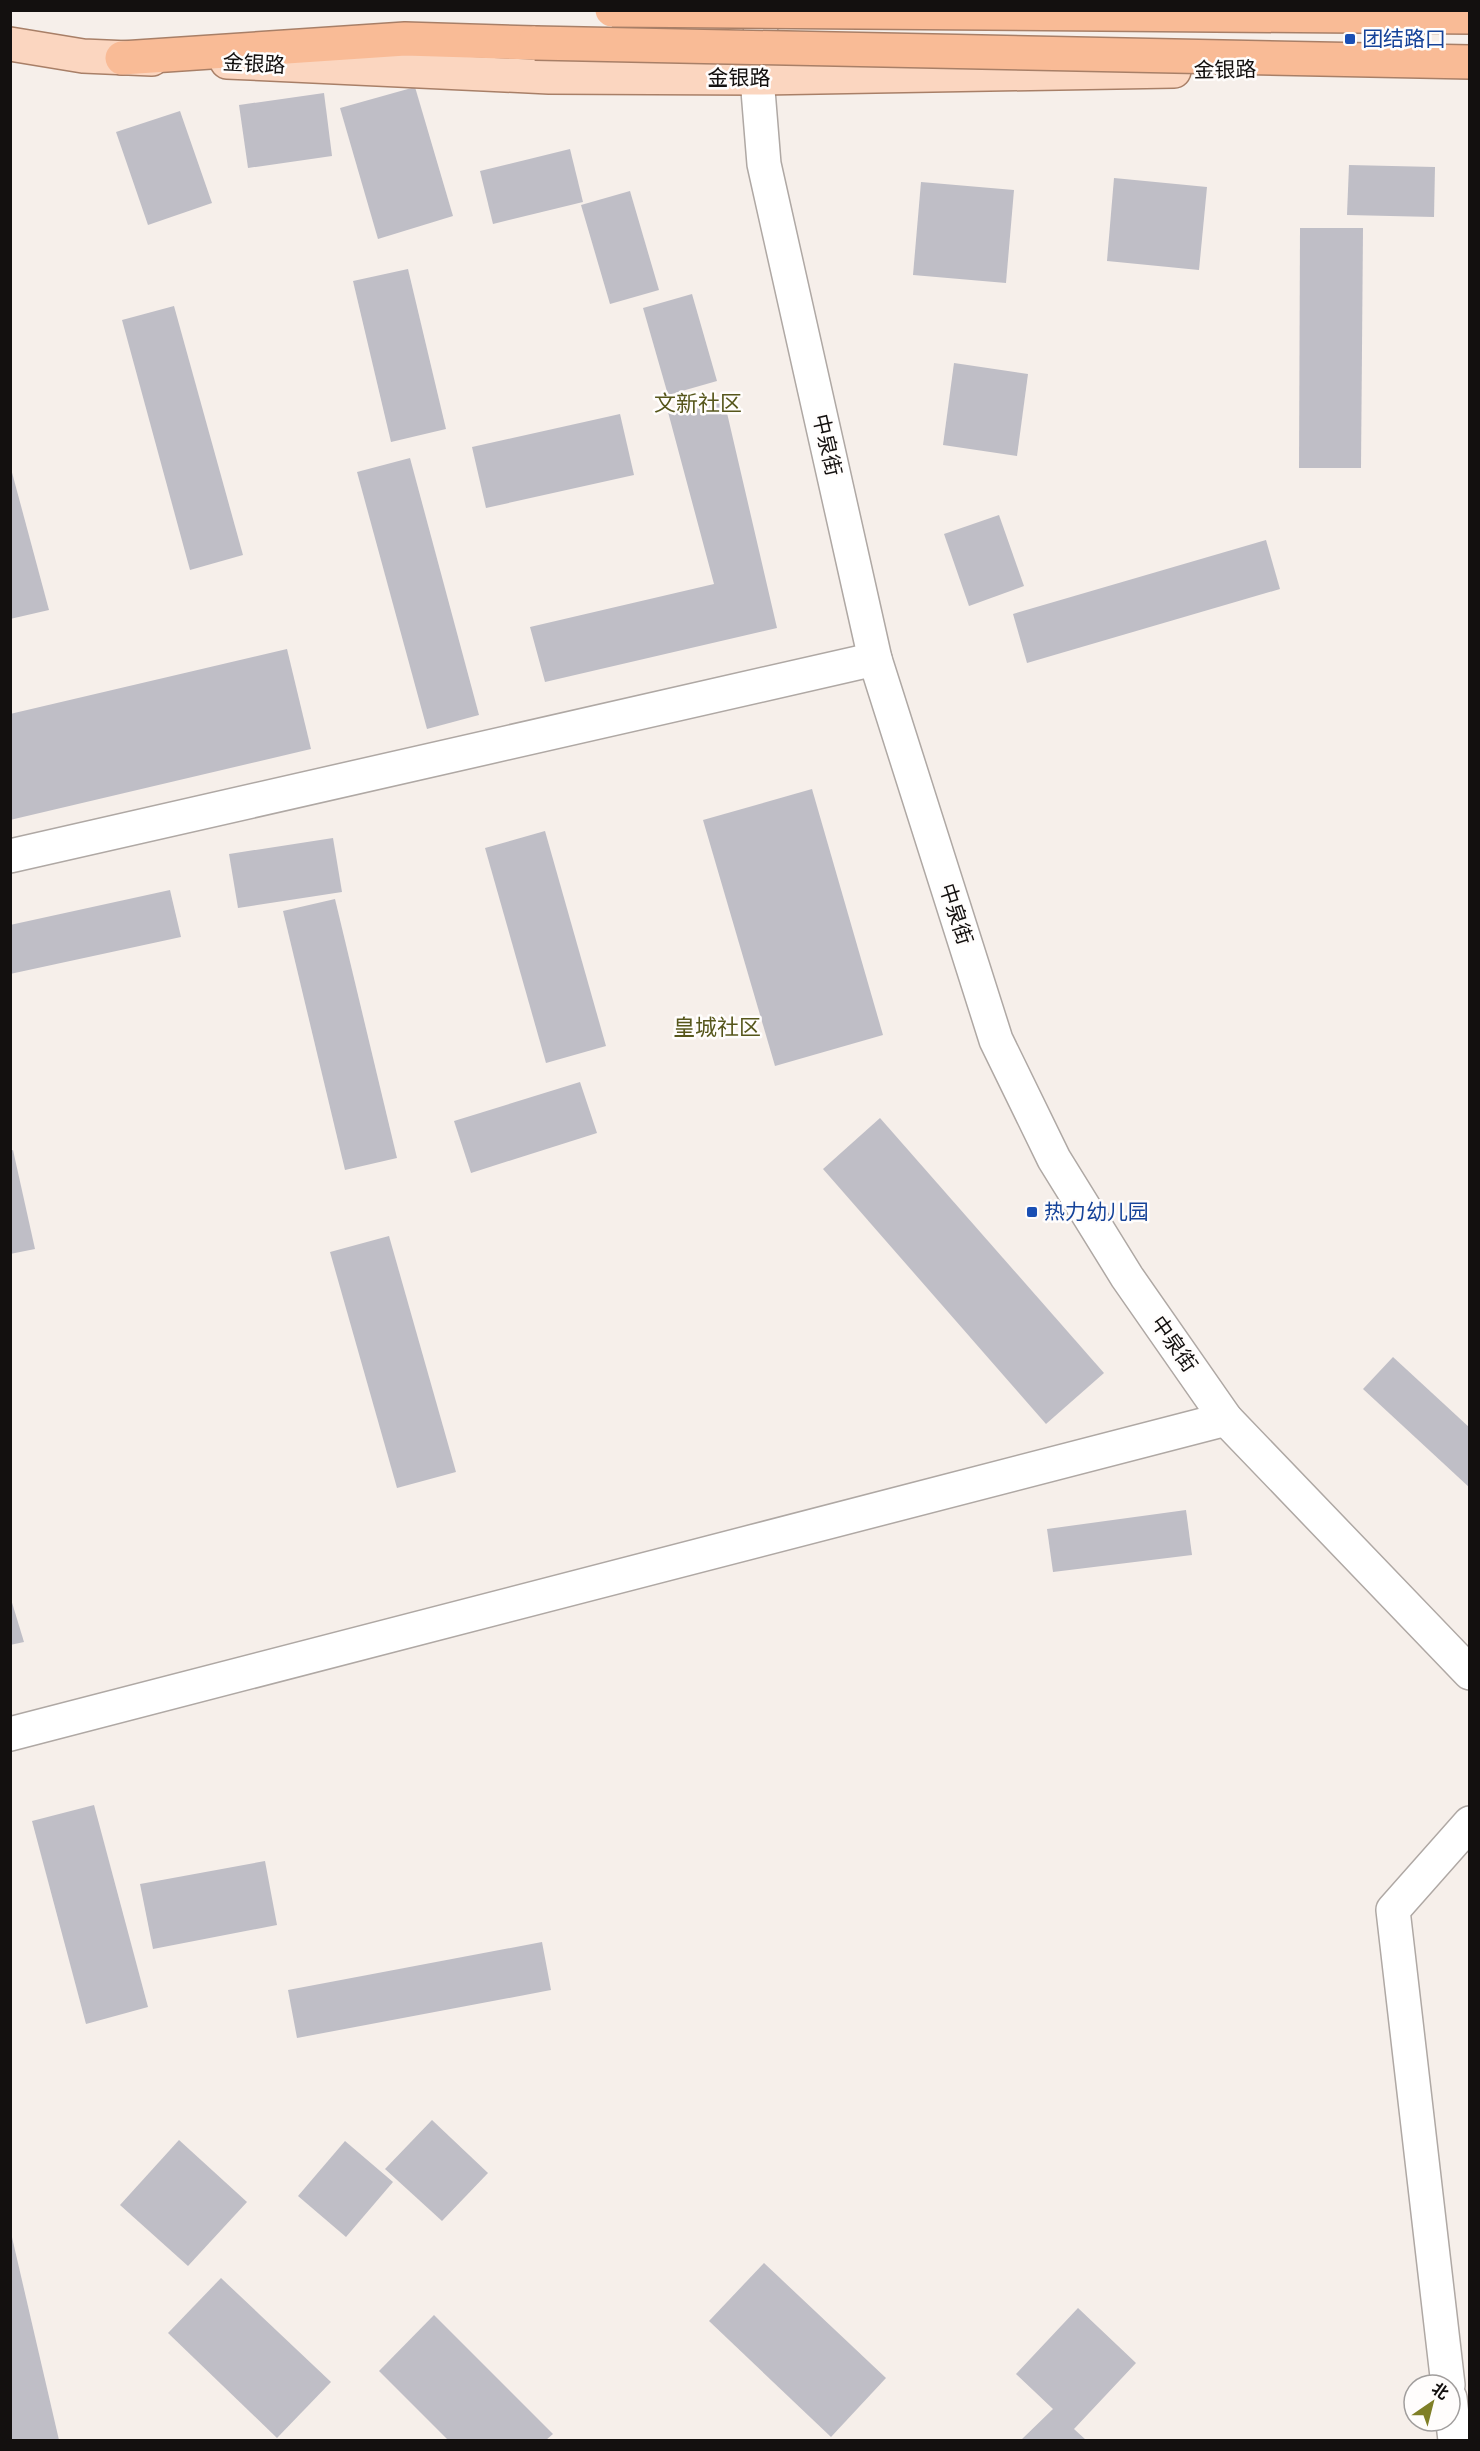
<svg xmlns="http://www.w3.org/2000/svg" width="1480" height="2451" font-family="Lato,'Noto Sans SC',sans-serif">
	<style>
		.building { fill: #bfbec6 }
		.lines { fill: none; stroke-linecap: round; stroke-linejoin: round }
		.minor-casing { stroke: #afa8a4; stroke-width: 36 }
		.major-casing { stroke: #a87f67; stroke-width: 36 }
		.highway-casing { stroke: #a87f67; stroke-width: 36 }
		.minor { stroke: #fff; stroke-width: 33 }
		.major { stroke: #fbd6c0; stroke-width: 33 }
		.highway { stroke: #f9bb96; stroke-width: 33 }
		.highway-bridge-casing { stroke: #a87f67; stroke-width: 36; stroke-linecap: butt }
		.highway-bridge { stroke: #f9bb96; stroke-width: 33 }
		.transit-dot { fill: #1a4fb4; stroke: #fffdfc; stroke-width: 2 }
		.labels { text-anchor: middle; stroke-width: 5; stroke-linejoin: round; paint-order: stroke }
		.transit-label { font-size: 21px; fill: #164399; stroke: #fffdfc; text-anchor: start }
		.street-label { font-size: 21px; fill: #13100f; stroke: #fffdfc }
		.neighbourhood-label { font-size: 22px; fill: #56561b; stroke: #fffdfc }
	</style>
	<rect width="100%" height="100%" fill="#f6efea"/>
	<!-- building -->
	<g class="building">
		<polygon points="415,87 453,216 378,239 340,108"/>
		<polygon points="324,93 332,156 248,168 239,105"/>
		<polygon points="180,111 212,203 148,225 116,132"/>
		<polygon points="570,149 583,202 493,224 480,171"/>
		<polygon points="1349,165 1435,167 1434,217 1347,215"/>
		<polygon points="1114,178 1207,187 1199,270 1107,261"/>
		<polygon points="921,182 1014,190 1006,283 913,275"/>
		<polygon points="630,191 659,290 610,304 581,205"/>
		<polygon points="1300,228 1363,228 1361,468 1299,468"/>
		<polygon points="408,269 446,429 391,442 353,281"/>
		<polygon points="692,294 717,381 668,395 643,308"/>
		<polygon points="174,306 243,555 190,570 122,320"/>
		<polygon points="954,363 1028,374 1017,456 943,445"/>
		<polygon points="724,400 777,628 545,682 530,627 714,584 668,412"/>
		<polygon points="620,414 634,475 486,508 472,447"/>
		<polygon points="410,458 479,715 427,729 357,472"/>
		<polygon points="10,465 49,610 10,619"/>
		<polygon points="999,515 1024,586 969,606 944,534"/>
		<polygon points="1266,540 1280,589 1027,663 1013,614"/>
		<polygon points="287,649 311,749 10,820 10,714"/>
		<polygon points="812,789 883,1035 775,1066 703,820"/>
		<polygon points="545,831 606,1046 546,1063 485,848"/>
		<polygon points="333,838 342,892 238,908 229,854"/>
		<polygon points="170,890 181,937 10,974 10,925"/>
		<polygon points="335,899 397,1158 345,1170 283,911"/>
		<polygon points="580,1082 597,1133 471,1173 454,1121"/>
		<polygon points="880,1118 1104,1373 1046,1424 823,1169"/>
		<polygon points="13,1150 35,1249 10,1254 10,1151"/>
		<polygon points="389,1236 456,1472 397,1488 330,1252"/>
		<polygon points="1393,1357 1470,1428 1470,1488 1363,1389"/>
		<polygon points="1186,1510 1192,1555 1053,1572 1047,1529"/>
		<polygon points="10,1596 24,1642 10,1645"/>
		<polygon points="94,1805 148,2007 86,2024 32,1821"/>
		<polygon points="265,1861 277,1925 153,1949 140,1884"/>
		<polygon points="542,1942 551,1990 297,2038 288,1990"/>
		<polygon points="432,2120 488,2173 442,2221 385,2169"/>
		<polygon points="179,2140 247,2202 188,2266 120,2205"/>
		<polygon points="345,2141 393,2182 346,2237 298,2196"/>
		<polygon points="10,2233 11,2233 59,2440 10,2440"/>
		<polygon points="764,2263 886,2378 831,2437 709,2321"/>
		<polygon points="221,2278 331,2382 277,2438 168,2333"/>
		<polygon points="1078,2308 1136,2363 1074,2429 1086,2440 1021,2440 1053,2409 1016,2374"/>
		<polygon points="434,2315 553,2434 546,2440 448,2440 379,2371"/>
	</g>
	<g class="lines">
		<!-- minor casing -->
		<g class="minor-casing">
			<g id="minor">
				<polyline points="762,10 757,78 764,164 875,659 996,1040 1054,1159 1127,1277 1226,1419 1470,1673"/>
				<polyline points="10,856 875,659"/>
				<polyline points="10,1734 1226,1419"/>
				<polyline points="1448,2385 1393,1910 1470,1823"/>
				<polyline points="1450,2398 1455,2440"/>
			</g>
		</g>
		<!-- major casing -->
		<g class="major-casing">
			<g id="major">
				<polyline points="10,44 83,56 152,59"/>
				<polyline points="227,62 549,77 757,78 1174,71"/>
			</g>
		</g>
		<!-- highway casing -->
		<g class="highway-casing">
			<polyline id="highway" points="122,58 405,39 535,43"/>
		</g>
		<!-- minor -->
		<use href="#minor" class="minor"/>
		<!-- major -->
		<use href="#major" class="major"/>
		<!-- highway -->
		<use href="#highway" class="highway"/>
		<!-- highway-bridge casing -->
		<g class="highway-bridge-casing">
			<g id="highway-bridge">
				<polyline points="612,10 1470,17"/>
				<polyline points="535,43 1470,62"/>
			</g>
		</g>
		<!-- highway-bridge -->
		<use href="#highway-bridge" class="highway-bridge"/>
	</g>
	<!-- markers -->
	<g class="transit-dot">
		<rect x="1344" y="33" width="12" height="12" rx="3"/>
		<rect x="1026" y="1206" width="12" height="12" rx="3"/>
	</g>
	<g class="labels">
		<!-- transit labels -->
		<g class="transit-label">
			<text x="1362" y="46">团结路口</text>
			<text x="1044" y="1219">热力幼儿园</text>
		</g>
		<!-- street labels -->
		<g class="street-label">
			<text transform="translate(254 64) rotate(3)" y="7">金银路</text>
			<text transform="translate(1225 70) rotate(-1)" y="7">金银路</text>
			<text x="739" y="85">金银路</text>
			<text transform="translate(827 445) rotate(77)" y="7">中泉街</text>
			<text transform="translate(956 914) rotate(72)" y="7">中泉街</text>
			<text transform="translate(1174 1344) rotate(55)" y="7">中泉街</text>
		</g>
		<!-- neighbourhood labels -->
		<g class="neighbourhood-label">
			<text x="698" y="411">文新社区</text>
			<text x="717" y="1035">皇城社区</text>
		</g>
	</g>
	<!-- border -->
	<rect width="1480" height="2451" fill="none" stroke="#13100f" stroke-width="24"/>
	<!-- north arrow -->
	<g transform="translate(1432 2403) rotate(35)"><circle r="28" fill="#fffdfc" stroke="#a19e9d" stroke-width="1.5"/>
	<path d="M0-4.5L10 22L0 15L-10 22Z" fill="#7f7f27"/>
	<text y="-9" font-size="16" font-weight="bold" text-anchor="middle" fill="#13100f">北</text>
	</g>
</svg>
